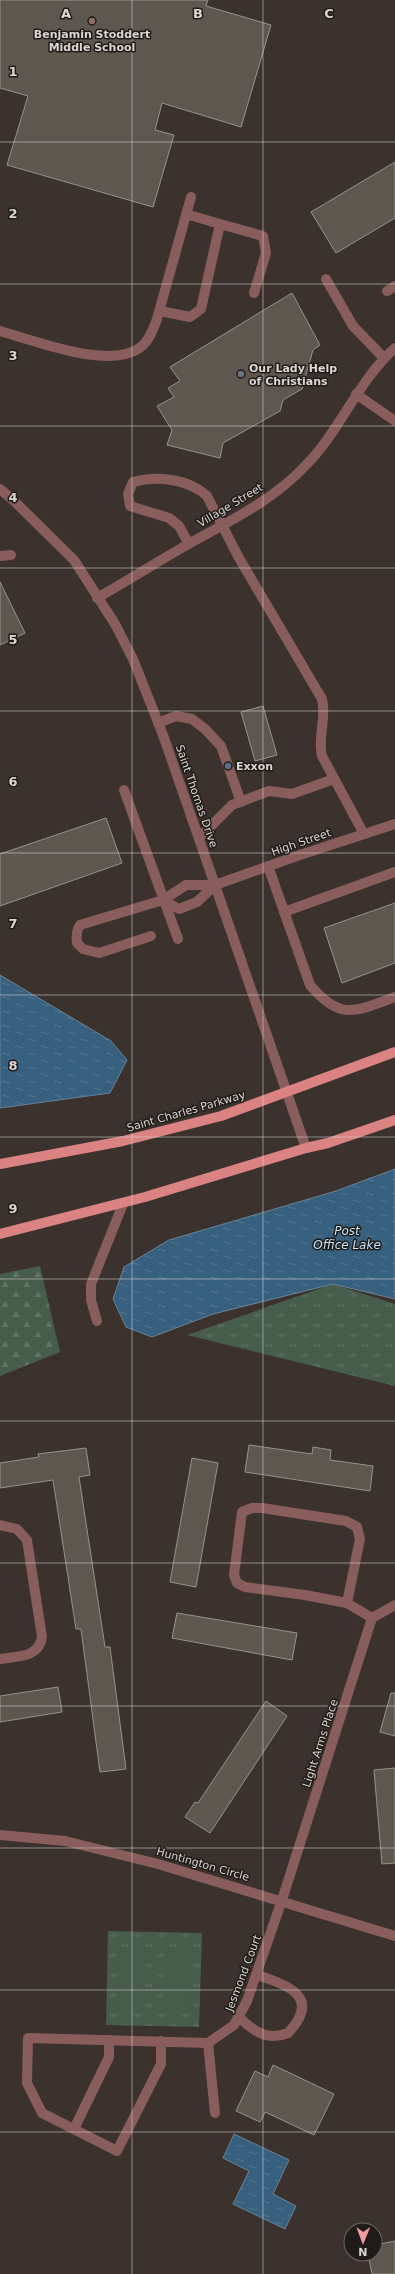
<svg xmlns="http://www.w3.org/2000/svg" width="395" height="2274" font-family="'DejaVu Sans',sans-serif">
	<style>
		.forest { fill: url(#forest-firs) }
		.park { fill: url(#park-tufts) }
		.garden { fill: #475d4b }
		.water { fill: url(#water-ripples); stroke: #688398 }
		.building { fill: #5e574f; stroke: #999189 }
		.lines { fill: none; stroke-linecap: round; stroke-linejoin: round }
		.service { stroke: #895d5c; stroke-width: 10 }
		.minor { stroke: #895d5c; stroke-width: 10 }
		.primary { stroke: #db8382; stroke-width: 10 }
		.grid { fill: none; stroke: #dcd6d3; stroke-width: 1; stroke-opacity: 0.55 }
		.education-dot { fill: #8d6e63; stroke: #1f1b18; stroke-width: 1.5 }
		.worship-dot { fill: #6b7280; stroke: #1f1b18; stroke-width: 1.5 }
		.service-dot { fill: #5c6f8a; stroke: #1f1b18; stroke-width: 1.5 }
		.labels { text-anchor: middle; stroke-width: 3; stroke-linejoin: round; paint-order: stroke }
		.poi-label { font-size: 11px; font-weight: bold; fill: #dcd6d3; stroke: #1f1b18; text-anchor: start }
		.street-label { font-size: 11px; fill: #dcd6d3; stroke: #1f1b18 }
		.water-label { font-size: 12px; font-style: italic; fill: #c8e2f6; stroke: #1f1b18 }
		.grid-label { font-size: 13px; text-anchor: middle; font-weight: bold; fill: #dcd6d3; stroke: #1f1b18; stroke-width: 3; stroke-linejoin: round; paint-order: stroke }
	</style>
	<defs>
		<pattern id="forest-firs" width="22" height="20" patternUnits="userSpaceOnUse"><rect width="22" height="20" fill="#475d4b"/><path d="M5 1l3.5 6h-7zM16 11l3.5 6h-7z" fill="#617464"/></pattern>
		<pattern id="park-tufts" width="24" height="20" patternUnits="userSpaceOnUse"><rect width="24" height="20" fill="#475d4b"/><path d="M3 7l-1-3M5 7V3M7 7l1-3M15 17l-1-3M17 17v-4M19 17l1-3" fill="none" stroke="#617464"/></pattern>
		<pattern id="water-ripples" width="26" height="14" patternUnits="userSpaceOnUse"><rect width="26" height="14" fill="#37607e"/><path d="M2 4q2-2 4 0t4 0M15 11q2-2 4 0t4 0" fill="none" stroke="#53768f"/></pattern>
	</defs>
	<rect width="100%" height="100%" fill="#3b322d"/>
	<!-- forest -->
	<polygon class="forest" points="40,1266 60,1352 0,1376 0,1274"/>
	<!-- park -->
	<g class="park">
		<polygon points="333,1284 395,1304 395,1386 187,1335"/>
		<polygon points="108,1931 202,1933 199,2027 106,2025"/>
	</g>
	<!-- garden -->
	<g class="garden">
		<polygon points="118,1948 146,1949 144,2010 116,2009"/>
		<polygon points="165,1950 193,1950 191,2011 163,2010"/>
	</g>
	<!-- water -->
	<g class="water">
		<polygon points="0,975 111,1041 127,1060 110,1093 0,1108"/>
		<polygon points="395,1169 395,1299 333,1284 213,1314 152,1337 126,1327 113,1299 124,1267 169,1240 336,1191"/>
		<polygon points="234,2134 289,2160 273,2194 296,2206 285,2229 233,2204 249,2171 223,2158"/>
	</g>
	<!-- building -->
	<g class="building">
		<polygon points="0,0 208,0 206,6 271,25 241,127 162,103 155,130 174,135 153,207 7,165 28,96 0,88"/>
		<polygon points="395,162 395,218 336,253 311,212"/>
		<polygon points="292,293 320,345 313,350 302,389 283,400 280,411 223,443 220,458 167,445 172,430 157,406 174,397 168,388 180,381 170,367"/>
		<polygon points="0,582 25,633 0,645"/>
		<polygon points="263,706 277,755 255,761 241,712"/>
		<polygon points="106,818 122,863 0,906 0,854"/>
		<polygon points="395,903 395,963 342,983 324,928"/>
		<polygon points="249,1445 312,1454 313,1447 331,1450 330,1460 373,1466 370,1491 245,1472"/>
		<polygon points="86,1448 90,1475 79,1477 105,1647 110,1647 126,1769 100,1772 81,1629 76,1629 53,1480 0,1488 0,1463 39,1457 38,1454"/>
		<polygon points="192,1458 218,1463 196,1587 170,1582"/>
		<polygon points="177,1613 297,1633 292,1660 172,1638"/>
		<polygon points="58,1687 62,1712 0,1722 0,1696"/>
		<polygon points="391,1693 395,1693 395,1736 380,1732"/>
		<polygon points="266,1701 287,1716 210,1833 185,1817 195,1802 198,1803"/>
		<polygon points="395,1768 395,1863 382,1864 374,1770"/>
		<polygon points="273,2065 334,2094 314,2135 265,2112 260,2122 236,2111 255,2071 268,2077"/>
		<polygon points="395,2241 395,2274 372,2274 368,2254 375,2254 375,2245"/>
	</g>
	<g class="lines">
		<!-- service -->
		<g class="service">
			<polyline points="186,214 220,224"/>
			<polyline points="326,279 353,326 384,358"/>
			<polyline points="387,291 395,286"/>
			<polyline points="160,311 190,317 201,309 220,224 263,236 266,253 254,293"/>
			<path d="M0,331C34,340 112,372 142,346C150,339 153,329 157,319L191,197"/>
			<polyline points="356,394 395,421"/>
			<path d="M189,544L179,526L169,518L130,506L128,494L133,482C156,475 189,479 207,496L239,558L322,699C327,719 317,737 322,756L364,834"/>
			<polyline points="0,556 11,555"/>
			<polyline points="158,723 176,716 192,719 205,729 221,746 241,802"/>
			<polyline points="124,790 178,939"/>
			<polyline points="199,838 232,805 269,791 292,794 334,779"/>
			<path d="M268,866L310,985C341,1022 356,1011 395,997"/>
			<polyline points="163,900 179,909 197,902 215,885"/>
			<polyline points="284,912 395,872"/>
			<path d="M151,936L99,953L83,949L77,943C76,936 76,931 80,925L163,900L186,885H215"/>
			<polyline points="97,1321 91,1300 91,1284 123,1204"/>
			<polyline points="161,2041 161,2064 117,2151 42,2113 27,2083 28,2038 208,2043"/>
			<polyline points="74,2129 109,2057 109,2040"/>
		</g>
		<!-- minor -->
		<g class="minor">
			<polyline points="0,489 13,500 74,560 115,624 133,659 163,735 306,1148"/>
			<path d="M97,598C129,580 160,560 192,542C232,520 275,499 307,464C341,429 358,381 395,348"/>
			<polyline points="215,885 300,855 395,824"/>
			<path d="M0,1525L17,1529L27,1540L42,1637C39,1658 17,1656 0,1659"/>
			<polyline points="347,1603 360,1539 357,1527 346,1521 262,1508 252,1508 242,1512 234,1575 237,1583 245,1587 305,1595 347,1603 372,1618"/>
			<polyline points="0,1835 65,1841 158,1864 395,1936"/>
			<path d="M240,2018C254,2032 268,2041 288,2033C322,1997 288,1985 257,1975"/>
			<polyline points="215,2113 208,2043 234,2025 247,2001 282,1900 372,1618 395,1605"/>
		</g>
		<!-- primary -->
		<g class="primary">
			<polyline points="0,1164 123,1141 221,1116 395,1052"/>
			<polyline points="0,1234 145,1197 306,1148 328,1143 395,1120"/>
		</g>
	</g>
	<!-- grid -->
	<path class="grid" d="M132,0V2274M263,0V2274M0,142H395M0,284H395M0,426H395M0,568H395M0,711H395M0,853H395M0,995H395M0,1137H395M0,1279H395M0,1421H395M0,1563H395M0,1706H395M0,1848H395M0,1990H395M0,2132H395"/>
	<!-- markers -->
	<circle class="education-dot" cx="92" cy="21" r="4"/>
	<circle class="worship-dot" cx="241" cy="374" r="4"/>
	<circle class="service-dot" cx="228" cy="766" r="4"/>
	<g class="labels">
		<!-- poi labels -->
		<g class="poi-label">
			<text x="92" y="38" text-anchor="middle">Benjamin Stoddert<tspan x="92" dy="13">Middle School</tspan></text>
			<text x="249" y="372">Our Lady Help<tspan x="249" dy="13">of Christians</tspan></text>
			<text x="236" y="770">Exxon</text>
		</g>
		<!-- street labels -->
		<g class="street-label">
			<text transform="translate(230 505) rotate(-31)" y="4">Village Street</text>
			<text transform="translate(197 796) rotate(71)" y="4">Saint Thomas Drive</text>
			<text transform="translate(301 842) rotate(-19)" y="4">High Street</text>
			<text transform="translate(186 1111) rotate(-16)" y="4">Saint Charles Parkway</text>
			<text transform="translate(320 1743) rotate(-72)" y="4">Light Arms Place</text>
			<text transform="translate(203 1864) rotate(16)" y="4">Huntington Circle</text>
			<text transform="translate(243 1973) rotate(-69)" y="4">Jesmond Court</text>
		</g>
		<!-- water labels -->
		<g class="water-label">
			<text x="347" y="1235">Post<tspan x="347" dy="14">Office Lake</tspan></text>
		</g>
	</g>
	<g class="grid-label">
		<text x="66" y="18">A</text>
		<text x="198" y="18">B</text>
		<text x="329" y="18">C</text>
		<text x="13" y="76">1</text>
		<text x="13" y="218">2</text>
		<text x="13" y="360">3</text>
		<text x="13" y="502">4</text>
		<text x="13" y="644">5</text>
		<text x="13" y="786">6</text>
		<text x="13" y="928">7</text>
		<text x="13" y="1070">8</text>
		<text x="13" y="1213">9</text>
	</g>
	<!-- north arrow -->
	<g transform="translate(363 2242) rotate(181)"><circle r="19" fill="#1f1b18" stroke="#6b6663"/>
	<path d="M0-3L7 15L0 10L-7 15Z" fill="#f49aa0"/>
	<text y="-6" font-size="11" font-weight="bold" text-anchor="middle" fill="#dcd6d3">N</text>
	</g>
</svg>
